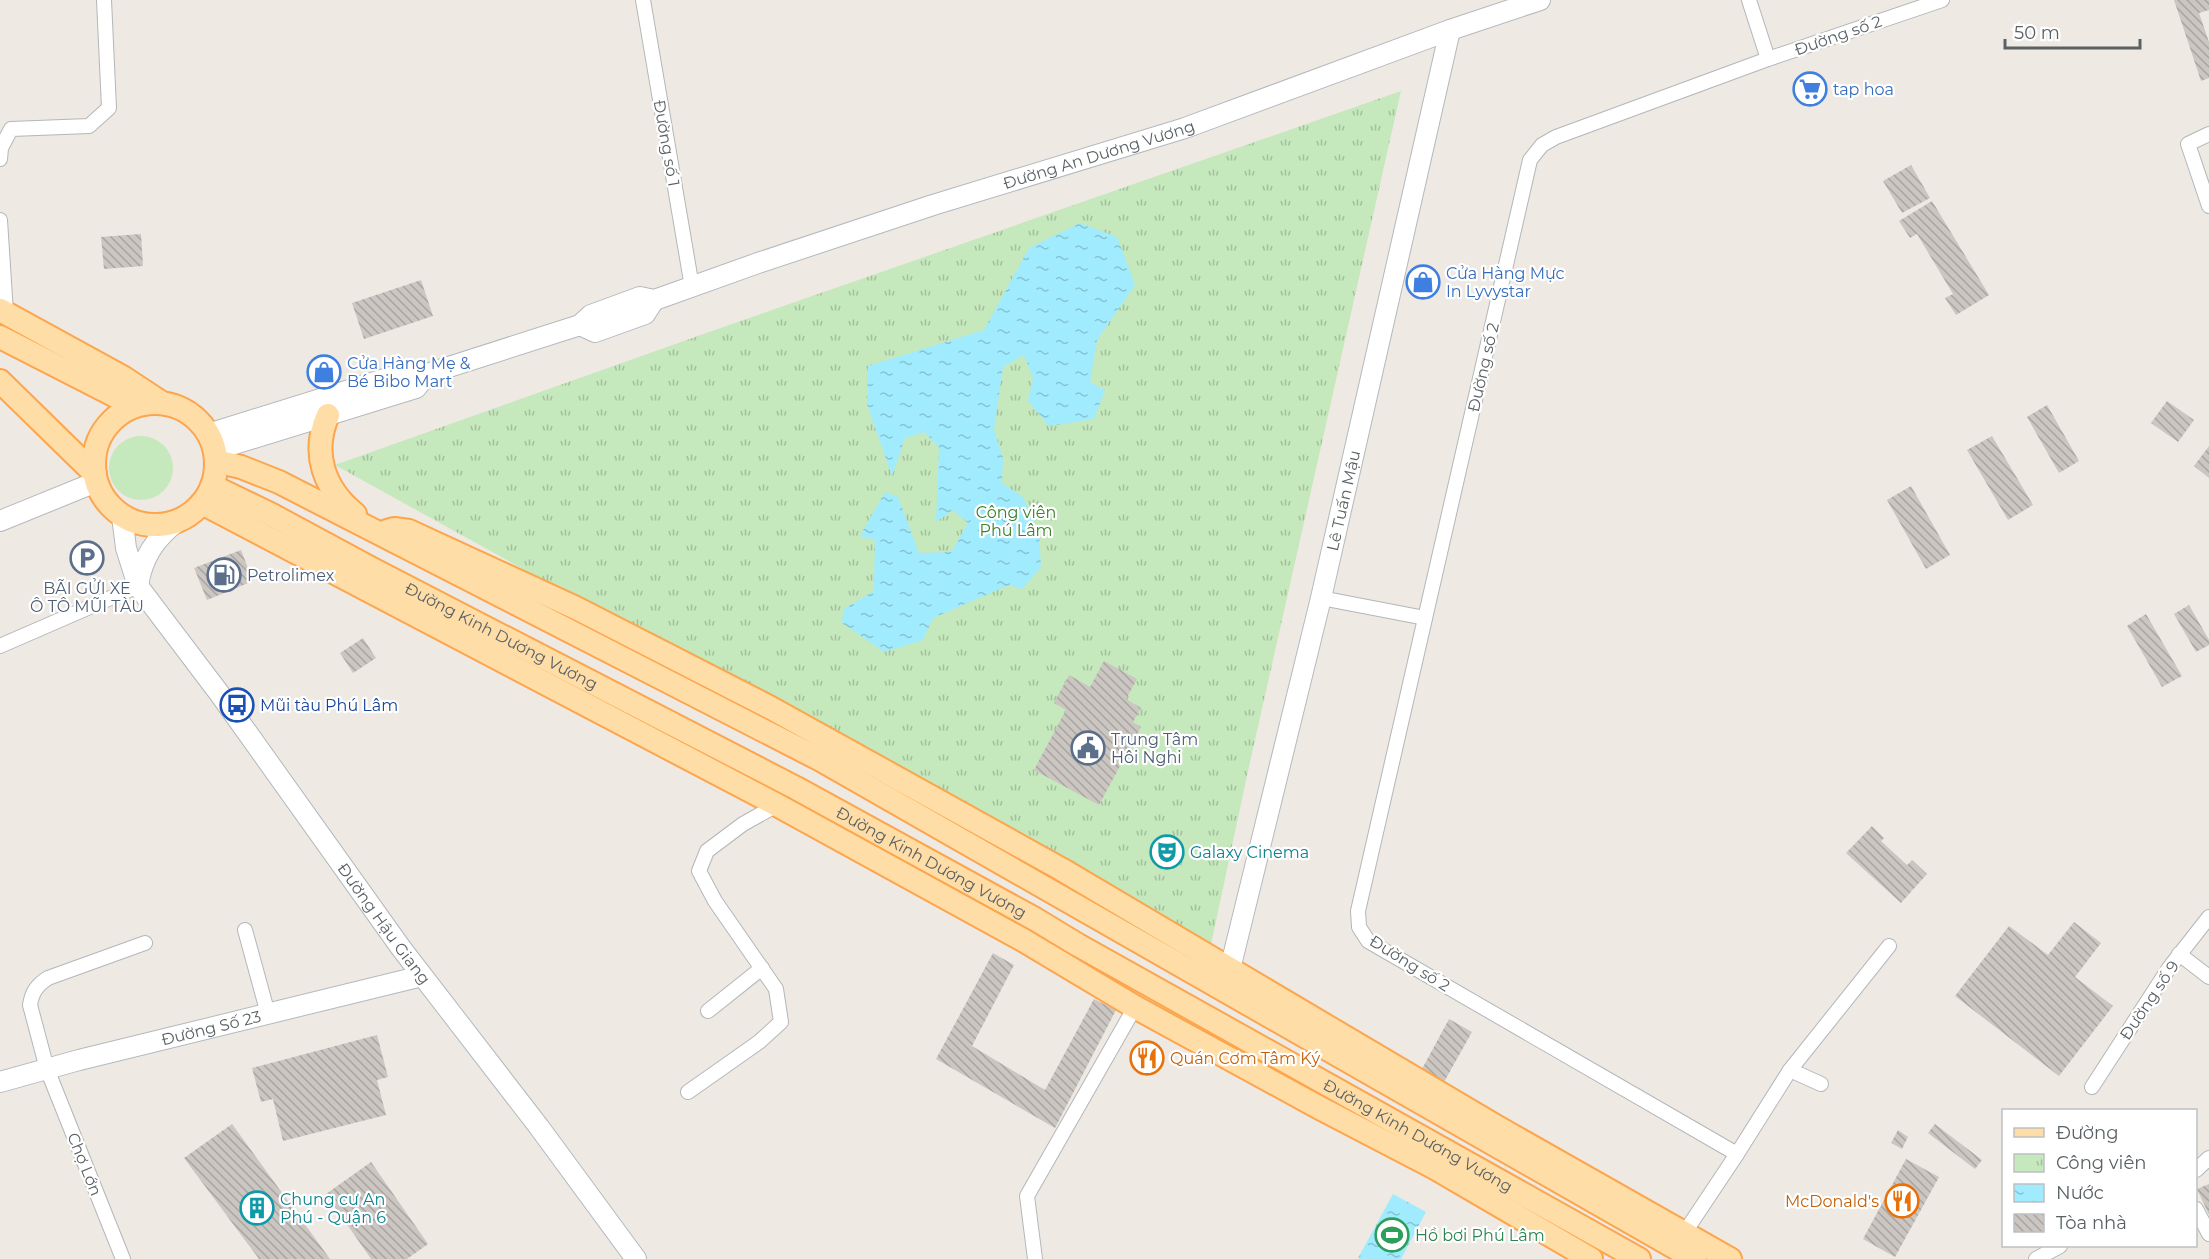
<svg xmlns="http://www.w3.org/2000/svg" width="2209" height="1259" font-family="Montserrat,sans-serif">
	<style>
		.grass { fill: #c5e8bc }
		.park { fill: url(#park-tufts) }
		.water { fill: url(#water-ripples) }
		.building { fill: url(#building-back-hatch) }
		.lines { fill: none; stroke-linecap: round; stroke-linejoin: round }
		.street-casing { stroke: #b3b7ba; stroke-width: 16 }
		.secondary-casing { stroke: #b3b9be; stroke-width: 22 }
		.primary-casing { stroke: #fda54c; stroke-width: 26 }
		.street { stroke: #fff; stroke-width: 14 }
		.secondary { stroke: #fff; stroke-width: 20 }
		.primary { stroke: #ffdda6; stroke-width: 22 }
		.labels { text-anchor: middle; stroke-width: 4.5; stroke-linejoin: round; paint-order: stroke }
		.street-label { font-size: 16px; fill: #5a6164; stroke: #fff }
		.shop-label { font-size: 16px; fill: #366cbe; stroke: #fff; text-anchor: start }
		.park-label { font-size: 16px; fill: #3b822c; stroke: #fff }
		.service-label { font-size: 16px; fill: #4e5e75; stroke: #fff; text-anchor: start }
		.transit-label { font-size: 16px; fill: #164399; stroke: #fff; text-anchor: start }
		.culture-label { font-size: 16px; fill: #0d838f; stroke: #fff; text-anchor: start }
		.food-label { font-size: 16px; fill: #c56008; stroke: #fff; text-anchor: start }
		.leisure-label { font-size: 16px; fill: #27864d; stroke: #fff; text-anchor: start }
	</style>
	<defs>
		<pattern id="park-tufts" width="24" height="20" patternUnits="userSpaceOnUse" patternTransform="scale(1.5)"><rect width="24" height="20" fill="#c5e8bc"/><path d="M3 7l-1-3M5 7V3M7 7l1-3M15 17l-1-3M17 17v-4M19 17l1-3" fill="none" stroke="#a3bf9c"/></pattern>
		<pattern id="water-ripples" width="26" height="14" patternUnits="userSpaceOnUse" patternTransform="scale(1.5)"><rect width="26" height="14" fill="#a1ebff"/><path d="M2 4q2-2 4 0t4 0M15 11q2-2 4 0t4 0" fill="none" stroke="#86c2d2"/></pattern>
		<pattern id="building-back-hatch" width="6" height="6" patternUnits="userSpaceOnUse" patternTransform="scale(1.5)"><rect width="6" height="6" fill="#cbc6c1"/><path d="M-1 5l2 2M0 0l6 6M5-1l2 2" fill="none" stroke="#a8a4a0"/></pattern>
	</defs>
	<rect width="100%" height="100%" fill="#eee9e2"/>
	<!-- grass -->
	<circle class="grass" cx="141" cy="468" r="32"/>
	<!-- park -->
	<polygon class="park" points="1401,91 1248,771 1210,949 335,465 712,331"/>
	<!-- water -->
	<g class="water">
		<polygon points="1080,223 1117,237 1135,285 1097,340 1090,382 1105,390 1094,419 1049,426 1028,401 1033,378 1024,355 1003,367 994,430 1003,458 1002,483 1023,497 1039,533 1041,567 1022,589 1009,585 933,618 923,640 884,652 842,623 844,609 874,591 875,540 860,536 885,492 898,497 919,553 951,552 968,523 953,510 936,522 939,447 924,432 905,438 892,476 867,404 868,366 984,330 1029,248"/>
		<polygon points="1393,1194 1426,1212 1401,1259 1360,1259 1358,1258"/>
	</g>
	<!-- building -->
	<g class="building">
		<polygon points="2174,0 2209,0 2209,10 2199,13 2209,42 2209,78 2201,81"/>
		<polygon points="1911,165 1930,198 1902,213 1883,181"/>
		<polygon points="1932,201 1989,295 1956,315 1945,298 1953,294 1917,234 1910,238 1899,221"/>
		<polygon points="141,234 143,266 104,269 101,237"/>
		<polygon points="421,280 433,316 364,339 352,303"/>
		<polygon points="2167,401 2194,420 2178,442 2151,423"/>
		<polygon points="2047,405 2079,461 2059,473 2027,417"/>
		<polygon points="1992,436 2033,505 2008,520 1967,450"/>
		<polygon points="2209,446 2209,478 2194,466"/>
		<polygon points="1911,486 1950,555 1926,569 1887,500"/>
		<polygon points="241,550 253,581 207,600 194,568"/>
		<polygon points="2189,605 2209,640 2209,645 2196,652 2174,614"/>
		<polygon points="2146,614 2182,676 2162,687 2127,626"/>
		<polygon points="363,638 376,658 353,673 340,653"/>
		<polygon points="1104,661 1137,679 1126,699 1141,708 1133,722 1141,727 1099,805 1034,770 1066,710 1054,703 1069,675 1090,687"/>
		<polygon points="1872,826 1884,838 1881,841 1907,865 1912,860 1927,874 1901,903 1846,853"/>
		<polygon points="2074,922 2101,943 2075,977 2113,1006 2059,1076 1955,996 2009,926 2048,955"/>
		<polygon points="993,953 1014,965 972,1046 1045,1090 1094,999 1116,1010 1055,1128 936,1059"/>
		<polygon points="1449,1019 1472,1032 1444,1082 1422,1069"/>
		<polygon points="377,1035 388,1077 377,1080 386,1115 283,1141 273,1099 261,1102 252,1068"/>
		<polygon points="232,1124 330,1259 259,1259 184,1158"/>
		<polygon points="1935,1124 1982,1160 1975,1169 1928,1133"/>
		<polygon points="1898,1130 1908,1137 1902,1149 1891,1143"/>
		<polygon points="1906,1159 1939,1177 1895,1257 1863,1239"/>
		<polygon points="371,1162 428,1244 407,1259 371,1259 326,1194"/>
		<polygon points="2209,1184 2209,1215 2197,1189"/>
	</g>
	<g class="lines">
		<!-- street casing -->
		<g class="street-casing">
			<g id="street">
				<polyline points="643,0 692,287"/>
				<polyline points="1749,0 1768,59"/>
				<polyline points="2209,134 2188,144 2209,206"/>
				<polyline points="0,159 1,148 11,129 89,126 109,108 104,0"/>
				<polyline points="0,220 6,313"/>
				<polyline points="1321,598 1425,618"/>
				<polyline points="0,646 138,586"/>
				<polyline points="245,930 268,1014"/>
				<polyline points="2179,954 2209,977"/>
				<polyline points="708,1011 762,968"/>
				<polyline points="1790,1070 1821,1084"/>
				<polyline points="2092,1087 2169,968 2209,917"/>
				<polyline points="688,1092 759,1042 781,1022 776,989 715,901 699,871 707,851 743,824 777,805"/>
				<polyline points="1737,1154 1368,941 1359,927 1358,911 1530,160 1542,145 1556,137 1768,59 1942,0"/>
				<polyline points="2196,1170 2209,1158"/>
				<polyline points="2196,1209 2209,1234"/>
				<polyline points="1681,1238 1737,1154 1790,1070 1889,946"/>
				<path d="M123,1259L47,1069L30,1005C32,992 37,985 48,978L145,943"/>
				<polyline points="1035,1259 1027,1196 1135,1007"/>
				<polyline points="2036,1259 2060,1246"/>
			</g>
		</g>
		<!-- secondary casing -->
		<g class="secondary-casing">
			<g id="secondary">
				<polyline points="580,325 595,332 645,314 654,300"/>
				<path id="s1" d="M208,434L410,371L427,374L580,325L591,315L640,297L654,300L663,297L758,263L933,205L1185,128L1450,30L1540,0"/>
				<polyline points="215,450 416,388 427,374"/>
				<path id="s2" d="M122,516L126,548L138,586L219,693L401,948L539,1127L636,1259"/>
				<polyline points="0,521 96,482"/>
				<path d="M138,586C142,558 155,538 178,521"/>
				<path id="s3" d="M1230,969L1321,598L1450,30"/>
				<path id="s4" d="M0,1082L79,1060L422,976"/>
			</g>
		</g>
		<!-- primary casing -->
		<g class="primary-casing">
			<g id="primary">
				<polyline points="0,310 124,378 162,403"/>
				<polyline points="0,337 135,406"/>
				<polyline points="0,381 95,474"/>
				<circle cx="155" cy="464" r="61"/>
				<path d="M328,415C311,453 324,489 355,514"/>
				<polyline points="216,461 241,467 279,482 821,760 1695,1259"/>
				<path id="s5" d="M212,486L272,515L372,569L796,788L1035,919L1078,945L1639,1259"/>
				<polyline points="202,503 777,805 1023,940 1135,1007 1318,1107 1435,1168 1591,1259"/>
				<polyline points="387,531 394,529 409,531 576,608 771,708 1061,869 1497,1127 1730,1259"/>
			</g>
		</g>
		<!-- street -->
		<use href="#street" class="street"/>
		<!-- secondary -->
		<use href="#secondary" class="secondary"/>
		<!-- primary -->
		<use href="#primary" class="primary"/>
	</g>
	<!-- icons -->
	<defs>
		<g id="supermarket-ring" transform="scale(1.725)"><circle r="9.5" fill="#fff" stroke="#3f7fe0" stroke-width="1.5"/><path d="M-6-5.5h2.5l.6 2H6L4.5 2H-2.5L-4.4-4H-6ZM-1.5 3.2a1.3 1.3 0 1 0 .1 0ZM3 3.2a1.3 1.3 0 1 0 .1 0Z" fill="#3f7fe0"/></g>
		<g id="shop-ring" transform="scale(1.725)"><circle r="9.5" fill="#fff" stroke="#3f7fe0" stroke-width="1.5"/><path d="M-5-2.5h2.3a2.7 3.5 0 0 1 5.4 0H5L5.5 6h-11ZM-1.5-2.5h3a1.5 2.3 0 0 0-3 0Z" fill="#3f7fe0"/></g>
		<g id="parking-ring" transform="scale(1.725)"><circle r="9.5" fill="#fff" stroke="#5c6f8a" stroke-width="1.5"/><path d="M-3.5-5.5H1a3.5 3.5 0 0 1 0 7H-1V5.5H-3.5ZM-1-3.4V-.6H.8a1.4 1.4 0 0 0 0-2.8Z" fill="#5c6f8a"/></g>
		<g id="fuel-ring" transform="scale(1.725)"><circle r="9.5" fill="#fff" stroke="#5c6f8a" stroke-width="1.5"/><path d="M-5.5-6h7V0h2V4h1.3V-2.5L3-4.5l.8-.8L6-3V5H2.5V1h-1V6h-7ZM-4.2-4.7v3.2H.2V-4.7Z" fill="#5c6f8a"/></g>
		<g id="bus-ring" transform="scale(1.725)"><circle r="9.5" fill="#fff" stroke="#1a4fb4" stroke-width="1.5"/><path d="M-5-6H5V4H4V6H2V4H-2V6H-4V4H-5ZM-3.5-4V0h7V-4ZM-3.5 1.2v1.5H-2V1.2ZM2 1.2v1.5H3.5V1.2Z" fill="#1a4fb4"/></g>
		<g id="civic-ring" transform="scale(1.725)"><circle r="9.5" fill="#fff" stroke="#5c6f8a" stroke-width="1.5"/><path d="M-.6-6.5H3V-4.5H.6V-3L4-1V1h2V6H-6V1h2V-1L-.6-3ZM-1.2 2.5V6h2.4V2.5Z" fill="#5c6f8a"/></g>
		<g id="theatre-ring" transform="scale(1.725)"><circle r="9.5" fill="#fff" stroke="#0f9aa8" stroke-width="1.5"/><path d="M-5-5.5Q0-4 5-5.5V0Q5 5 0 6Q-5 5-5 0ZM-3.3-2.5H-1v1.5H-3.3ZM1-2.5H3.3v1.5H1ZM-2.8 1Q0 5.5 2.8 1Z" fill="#0f9aa8"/></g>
		<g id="restaurant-ring" transform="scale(1.725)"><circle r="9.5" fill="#fff" stroke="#e8710a" stroke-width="1.5"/><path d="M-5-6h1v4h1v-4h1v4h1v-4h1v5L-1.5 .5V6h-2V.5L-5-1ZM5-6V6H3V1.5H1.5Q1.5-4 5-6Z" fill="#e8710a"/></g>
		<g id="building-ring" transform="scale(1.725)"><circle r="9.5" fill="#fff" stroke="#0f9aa8" stroke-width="1.5"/><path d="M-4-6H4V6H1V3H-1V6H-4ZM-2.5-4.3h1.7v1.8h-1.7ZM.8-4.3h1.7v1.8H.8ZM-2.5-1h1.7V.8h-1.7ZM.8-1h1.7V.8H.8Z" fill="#0f9aa8"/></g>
		<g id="stadium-ring" transform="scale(1.725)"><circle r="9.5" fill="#fff" stroke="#2e9e5b" stroke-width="1.5"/><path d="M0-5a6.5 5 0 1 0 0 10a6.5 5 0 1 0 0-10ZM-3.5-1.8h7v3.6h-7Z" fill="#2e9e5b"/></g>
	</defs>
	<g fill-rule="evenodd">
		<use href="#supermarket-ring" x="1810" y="89"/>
		<use href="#shop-ring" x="1423" y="282"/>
		<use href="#shop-ring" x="324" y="372"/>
		<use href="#parking-ring" x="87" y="558"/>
		<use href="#fuel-ring" x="224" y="575"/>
		<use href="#bus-ring" x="237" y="705"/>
		<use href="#civic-ring" x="1088" y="748"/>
		<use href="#theatre-ring" x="1167" y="852"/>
		<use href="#restaurant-ring" x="1147" y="1058"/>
		<use href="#restaurant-ring" x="1902" y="1201"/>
		<use href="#building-ring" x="257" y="1208"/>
		<use href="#stadium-ring" x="1392" y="1235"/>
	</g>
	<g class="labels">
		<!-- street labels -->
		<g class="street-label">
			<text transform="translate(1838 35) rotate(-19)" y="6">Đường số 2</text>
			<text transform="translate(667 143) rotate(80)" y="6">Đường số 1</text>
			<text dy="6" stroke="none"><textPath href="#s1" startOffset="939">Đường An Dương Vương</textPath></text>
			<text transform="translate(1483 367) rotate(-77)" y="6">Đường số 2</text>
			<text dy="6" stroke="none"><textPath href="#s3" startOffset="482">Lê Tuấn Mậu</textPath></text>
			<text dy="6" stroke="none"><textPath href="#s5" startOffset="326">Đường Kinh Dương Vương</textPath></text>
			<text dy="6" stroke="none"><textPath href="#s5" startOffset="812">Đường Kinh Dương Vương</textPath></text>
			<text dy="6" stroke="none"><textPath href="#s2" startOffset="490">Đường Hậu Giang</textPath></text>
			<text transform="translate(1410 963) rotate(32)" y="6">Đường số 2</text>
			<text transform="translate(2149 1000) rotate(-56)" y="6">Đường số 9</text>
			<text dy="6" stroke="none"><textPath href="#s4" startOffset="218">Đường Số 23</textPath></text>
			<text dy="6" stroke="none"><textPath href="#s5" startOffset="1370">Đường Kinh Dương Vương</textPath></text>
			<text transform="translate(85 1164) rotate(68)" y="6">Chợ Lớn</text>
		</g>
		<!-- shop labels -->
		<g class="shop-label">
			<text x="1833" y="95">tap hoa</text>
			<text x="1446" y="279">Cửa Hàng Mực<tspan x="1446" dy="18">In Lyvystar</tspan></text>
			<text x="347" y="369">Cửa Hàng Mẹ &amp;<tspan x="347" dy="18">Bé Bibo Mart</tspan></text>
		</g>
		<!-- park labels -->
		<g class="park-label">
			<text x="1016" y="518">Công viên<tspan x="1016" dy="18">Phú Lâm</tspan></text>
		</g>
		<!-- service labels -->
		<g class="service-label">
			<text x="247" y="581">Petrolimex</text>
			<text x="87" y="594" text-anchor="middle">BÃI GỬI XE<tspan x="87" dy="18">Ô TÔ MŨI TÀU</tspan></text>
			<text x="1111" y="745">Trung Tâm<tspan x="1111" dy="18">Hôi Nghi</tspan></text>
		</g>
		<!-- transit labels -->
		<g class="transit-label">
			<text x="260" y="711">Mũi tàu Phú Lâm</text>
		</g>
		<!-- culture labels -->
		<g class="culture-label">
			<text x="1190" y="858">Galaxy Cinema</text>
			<text x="280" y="1205">Chung cư An<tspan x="280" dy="18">Phú - Quận 6</tspan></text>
		</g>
		<!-- food labels -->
		<g class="food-label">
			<text x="1170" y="1064">Quán Cơm Tâm Ký</text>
			<text x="1879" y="1207" text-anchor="end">McDonald's</text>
		</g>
		<!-- leisure labels -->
		<g class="leisure-label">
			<text x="1415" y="1241">Hồ bơi Phú Lâm</text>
		</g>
	</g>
	<!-- legend -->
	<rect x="2002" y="1109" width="195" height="138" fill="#ffffff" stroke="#bdc0c1" stroke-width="1.5"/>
	<rect x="2014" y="1128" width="30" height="9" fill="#ffdda6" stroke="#bdc0c1" stroke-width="1.5"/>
	<text x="2056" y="1139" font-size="18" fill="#5a6164">Đường</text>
	<rect x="2014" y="1154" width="30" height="18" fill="url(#park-tufts)" stroke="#bdc0c1" stroke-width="1.5"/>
	<text x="2056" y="1169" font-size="18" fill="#5a6164">Công viên</text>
	<rect x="2014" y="1184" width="30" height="18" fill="url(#water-ripples)" stroke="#bdc0c1" stroke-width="1.5"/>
	<text x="2056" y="1199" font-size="18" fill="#5a6164">Nước</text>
	<rect x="2014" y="1214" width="30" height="18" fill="url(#building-back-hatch)" stroke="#bdc0c1" stroke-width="1.5"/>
	<text x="2056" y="1229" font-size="18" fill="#5a6164">Tòa nhà</text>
	<!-- scale -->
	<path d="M2005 39v9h135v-9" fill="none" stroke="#5a6164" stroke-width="3"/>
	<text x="2014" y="39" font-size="18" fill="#5a6164" stroke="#ffffff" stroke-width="4.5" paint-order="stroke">50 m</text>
</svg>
